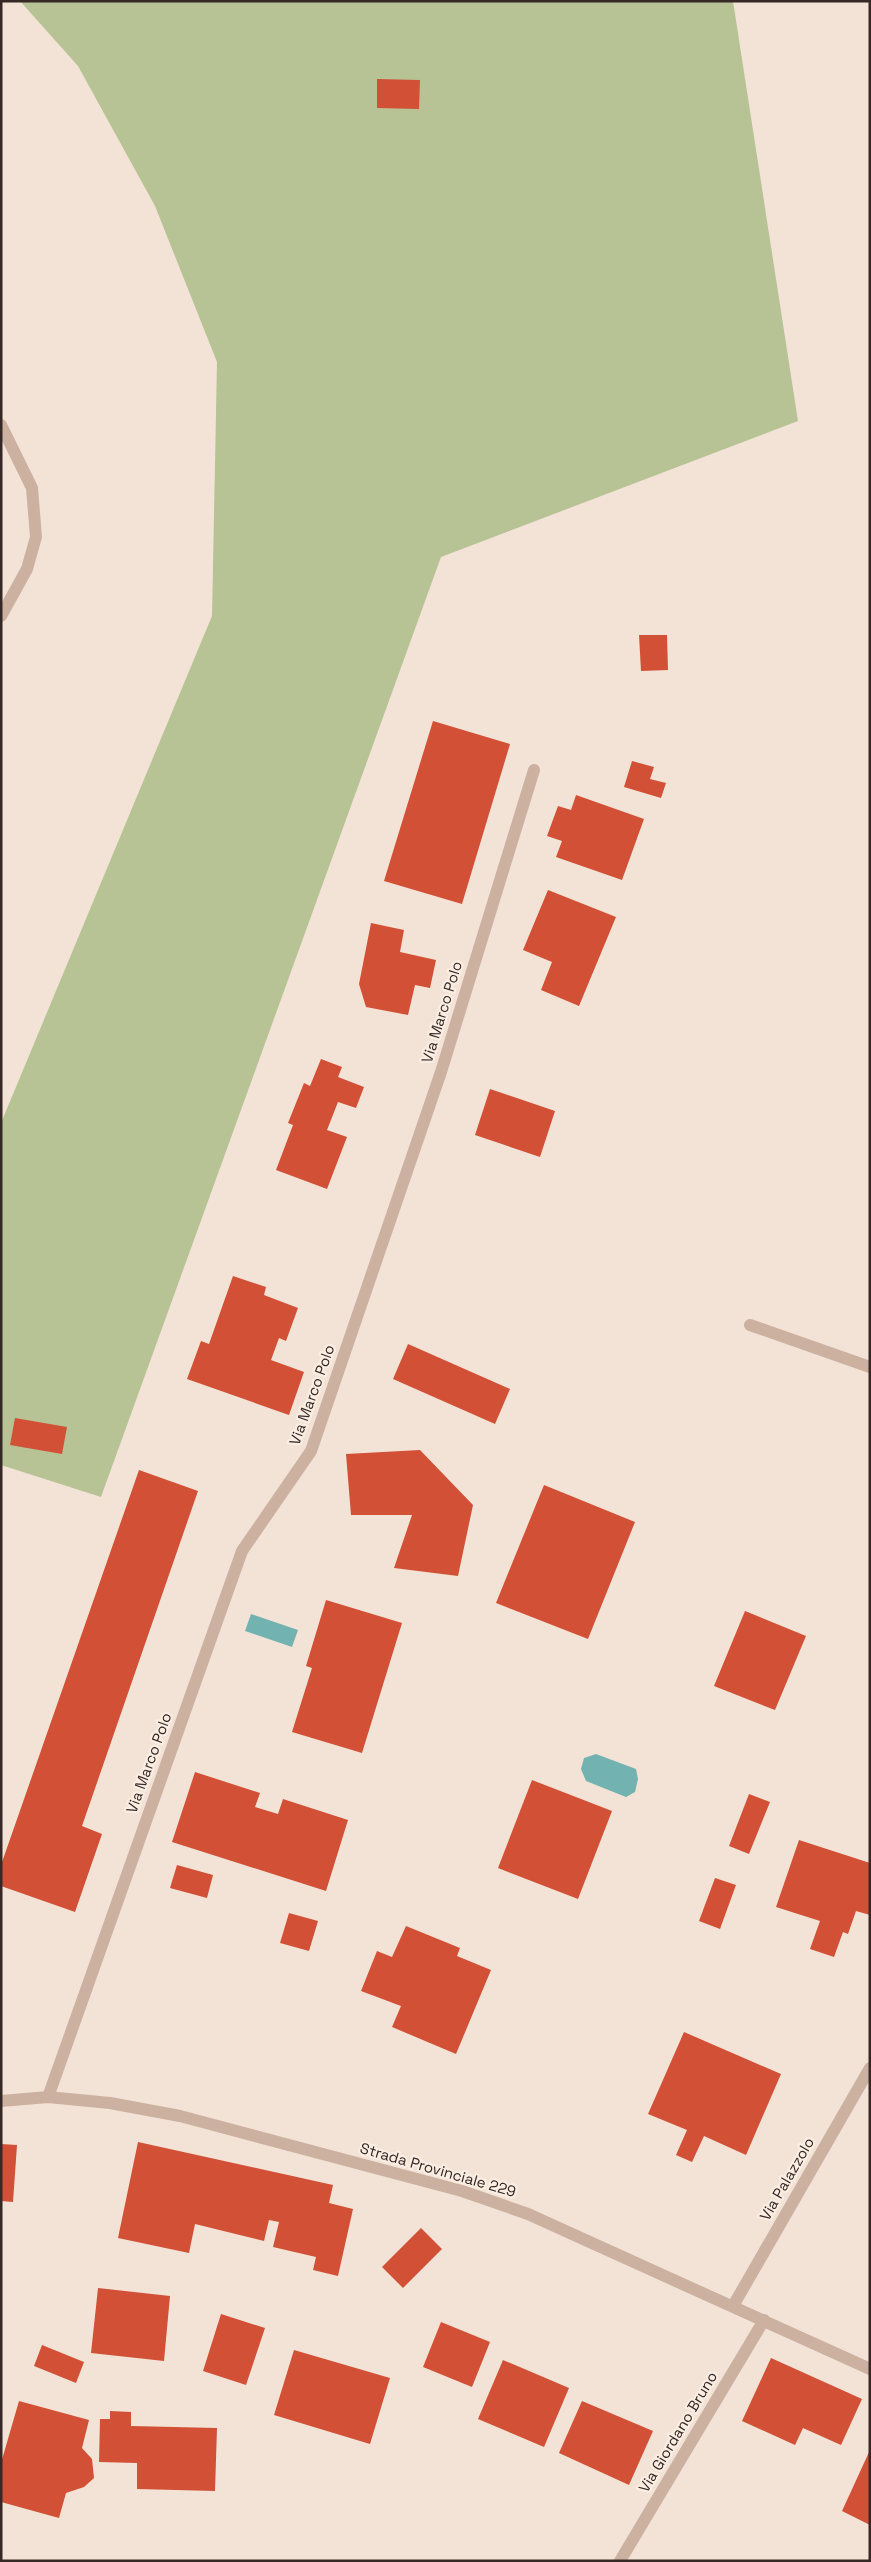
<svg xmlns="http://www.w3.org/2000/svg" width="871" height="2562" font-family="'Space Grotesk',sans-serif">
	<style>
		.green { fill: #b7c395 }
		.water { fill: #72b2b0 }
		.building { fill: #d15036 }
		.lines { fill: none; stroke-linecap: round; stroke-linejoin: round }
		.minor { stroke: #ccb1a1; stroke-width: 12 }
		.labels { text-anchor: middle; stroke-width: 4.5; stroke-linejoin: round; paint-order: stroke }
		.street-label { font-size: 15px; fill: #352825; stroke: #faede2 }
	</style>
	<rect width="100%" height="100%" fill="#f3e3d6"/>
	<!-- green -->
	<polygon class="green" points="20,1 733,1 798,421 441,557 101,1497 1,1465 1,1123 212,616 217,362 155,206 78,66"/>
	<!-- water -->
	<g class="water">
		<polygon points="251,1614 298,1630 292,1647 245,1631"/>
		<polygon points="596,1754 636,1769 638,1779 635,1792 626,1797 586,1781 581,1769 584,1758"/>
	</g>
	<!-- building -->
	<g class="building">
		<polygon points="377,79 420,80 419,109 377,108"/>
		<polygon points="639,635 667,635 668,670 641,671"/>
		<polygon points="433,721 510,744 462,904 384,881"/>
		<polygon points="632,761 654,767 650,779 666,783 661,798 624,787"/>
		<polygon points="576,795 644,819 622,880 556,857 562,841 547,836 558,806 571,810"/>
		<polygon points="548,890 616,917 579,1006 541,990 552,962 523,950"/>
		<polygon points="371,923 404,930 400,952 436,960 430,988 415,985 408,1015 366,1007 359,984"/>
		<polygon points="321,1059 342,1067 338,1077 364,1087 356,1108 338,1102 327,1130 347,1137 327,1189 276,1170 293,1125 288,1123 304,1083 310,1086"/>
		<polygon points="490,1089 555,1111 540,1157 475,1135"/>
		<polygon points="233,1276 266,1287 264,1295 298,1308 286,1341 279,1338 271,1360 304,1372 289,1415 187,1379 201,1341 209,1344"/>
		<polygon points="408,1344 510,1389 495,1424 393,1379"/>
		<polygon points="15,1418 67,1427 62,1454 10,1445"/>
		<polygon points="420,1450 473,1505 458,1576 394,1568 412,1515 351,1515 346,1454"/>
		<polygon points="139,1470 198,1491 82,1826 102,1834 75,1912 1,1886 1,1865"/>
		<polygon points="544,1485 635,1522 588,1639 496,1603"/>
		<polygon points="326,1600 402,1623 362,1753 292,1732 312,1668 306,1666"/>
		<polygon points="745,1611 806,1636 775,1710 714,1686"/>
		<polygon points="195,1772 260,1793 255,1807 278,1814 283,1799 348,1820 326,1891 172,1842"/>
		<polygon points="532,1780 612,1811 578,1899 498,1868"/>
		<polygon points="749,1794 770,1802 749,1854 729,1846"/>
		<polygon points="799,1840 870,1863 870,1915 856,1911 848,1934 843,1932 834,1957 810,1949 820,1921 776,1907"/>
		<polygon points="177,1865 213,1875 207,1898 170,1888"/>
		<polygon points="715,1878 736,1885 720,1929 699,1921"/>
		<polygon points="289,1913 318,1921 309,1951 280,1943"/>
		<polygon points="406,1926 460,1948 457,1956 491,1970 456,2054 392,2027 401,2006 361,1991 377,1951 392,1957"/>
		<polygon points="684,2032 781,2074 746,2155 704,2136 692,2162 676,2155 687,2130 648,2114"/>
		<polygon points="138,2142 333,2185 329,2203 353,2209 338,2276 313,2270 316,2257 273,2247 279,2222 269,2220 264,2241 195,2224 189,2253 118,2238"/>
		<polygon points="1,2144 17,2145 13,2202 1,2201"/>
		<polygon points="421,2228 442,2249 403,2288 382,2267"/>
		<polygon points="98,2288 170,2296 164,2361 91,2353"/>
		<polygon points="221,2314 265,2328 246,2385 203,2371"/>
		<polygon points="441,2322 490,2342 472,2387 423,2367"/>
		<polygon points="42,2345 84,2362 76,2383 34,2366"/>
		<polygon points="294,2350 390,2378 370,2444 274,2415"/>
		<polygon points="771,2358 862,2399 841,2445 803,2428 795,2445 742,2421"/>
		<polygon points="503,2360 569,2388 544,2447 478,2419"/>
		<polygon points="19,2401 89,2420 82,2448 92,2459 94,2478 84,2487 66,2493 59,2518 1,2502 1,2463"/>
		<polygon points="582,2401 653,2431 629,2485 559,2453"/>
		<polygon points="110,2411 131,2412 131,2426 217,2428 215,2491 137,2489 137,2463 99,2462 100,2419 110,2419"/>
		<polygon points="870,2450 870,2525 842,2511"/>
	</g>
	<g class="lines">
		<!-- minor -->
		<g class="minor">
			<polyline points="1,425 32,488 36,537 27,569 1,616"/>
			<polyline points="750,1325 870,1367"/>
			<polyline points="48,2097 242,1551 311,1451 441,1072 534,770"/>
			<polyline points="1,2101 48,2097 110,2103 180,2116 462,2191 528,2214 870,2369"/>
			<polyline points="733,2306 870,2068"/>
			<polyline points="620,2561 764,2320"/>
		</g>
	</g>
	<g class="labels">
		<!-- street labels -->
		<g class="street-label">
			<text transform="translate(442 1012) rotate(-73)" y="5">Via Marco Polo</text>
			<text transform="translate(312 1395) rotate(-70)" y="5">Via Marco Polo</text>
			<text transform="translate(149 1763) rotate(-70)" y="5">Via Marco Polo</text>
			<text transform="translate(438 2170) rotate(16)" y="5">Strada Provinciale 229</text>
			<text transform="translate(787 2179) rotate(-60)" y="5">Via Palazzolo</text>
			<text transform="translate(678 2432) rotate(-59)" y="5">Via Giordano Bruno</text>
		</g>
	</g>
	<!-- border -->
	<rect width="871" height="2562" fill="none" stroke="#352825" stroke-width="5"/>
</svg>
